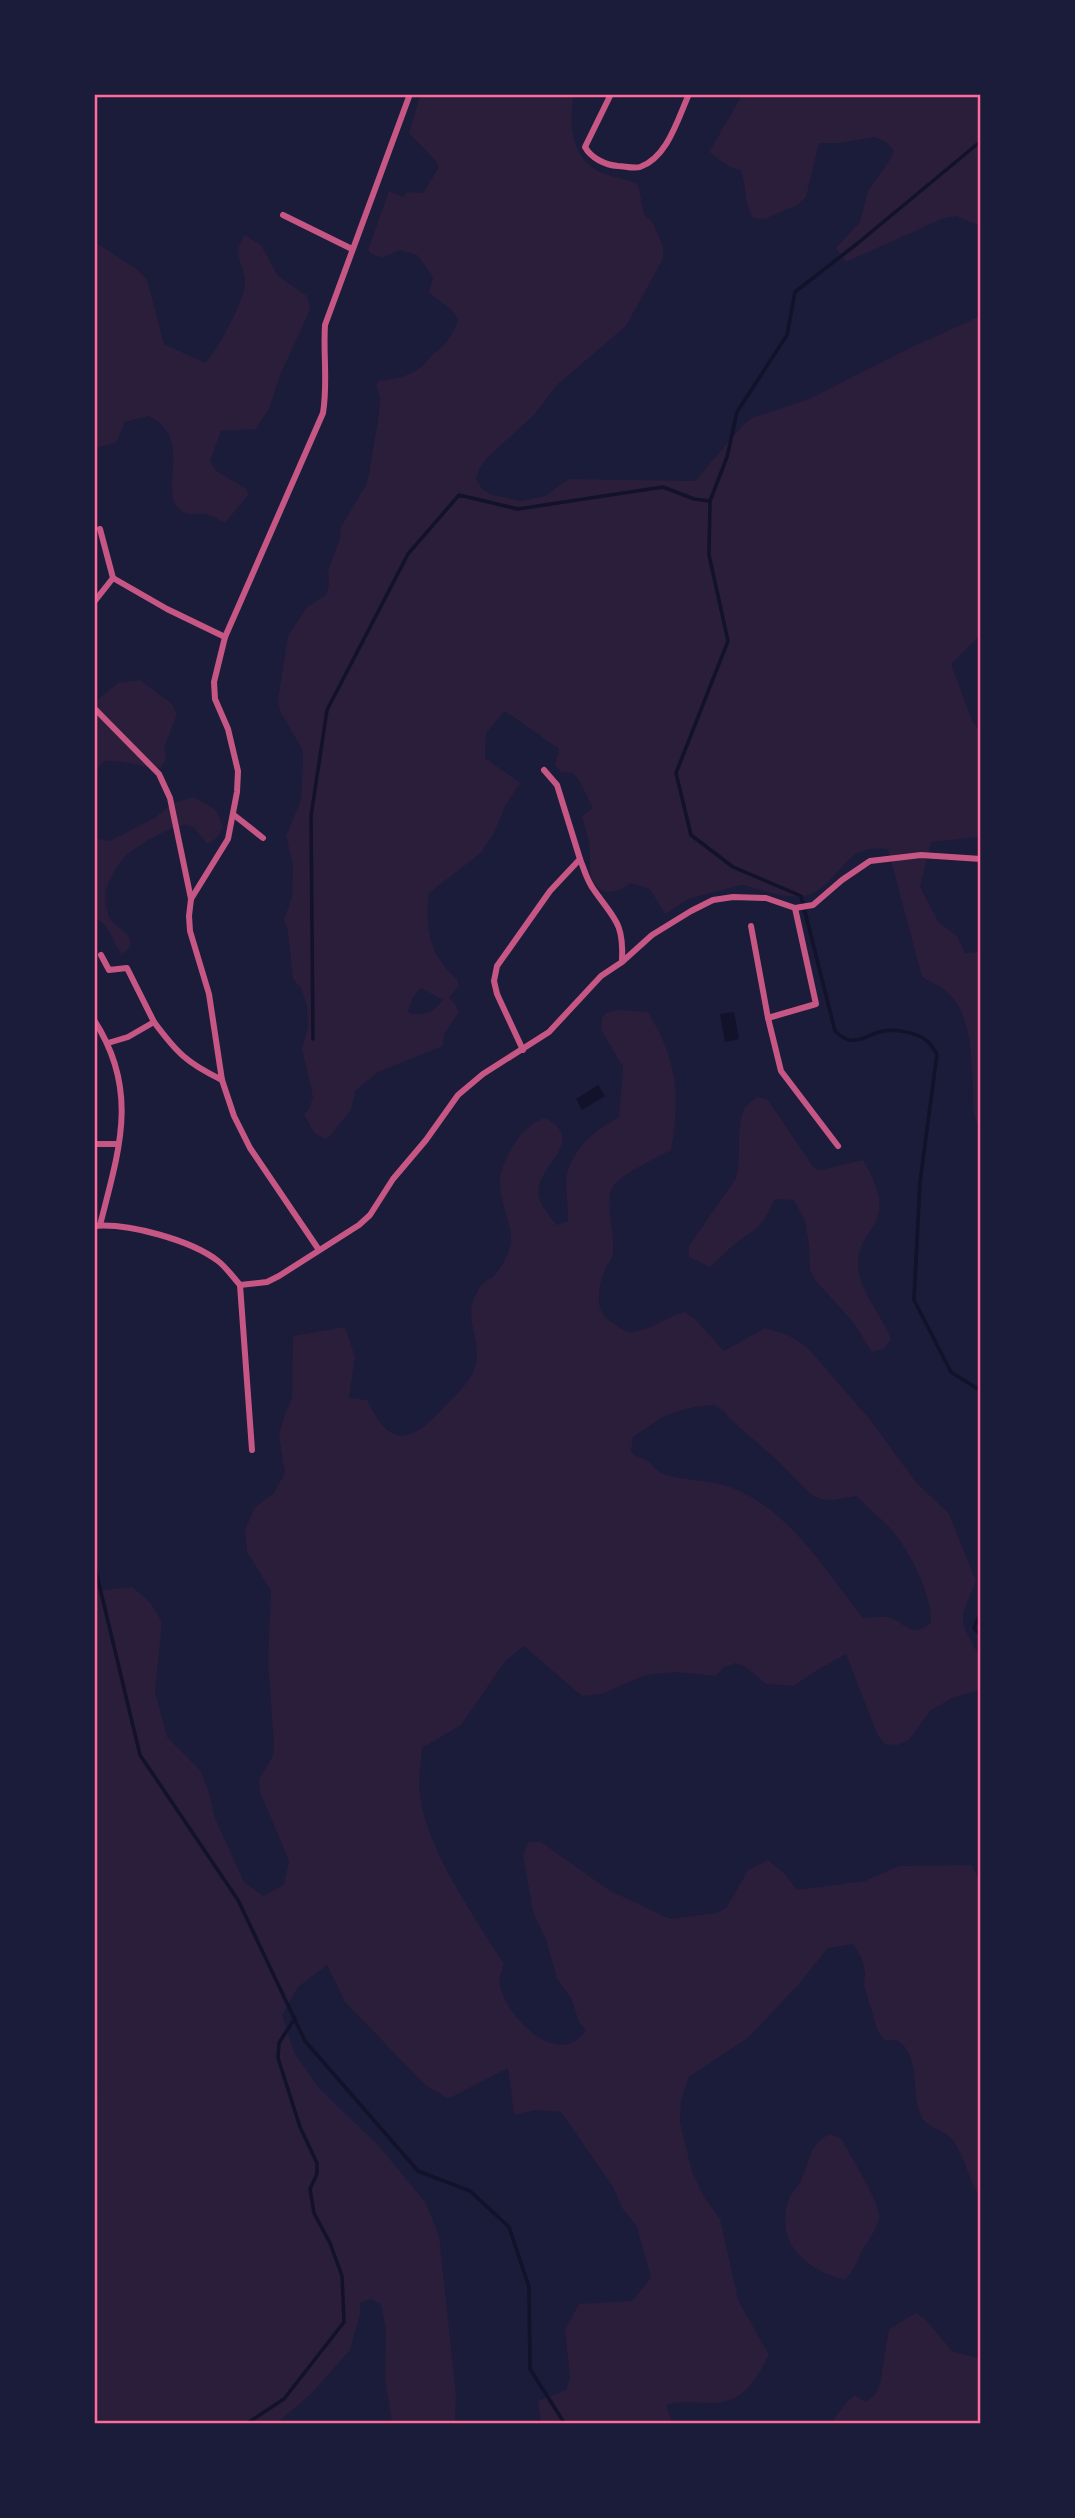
<svg xmlns="http://www.w3.org/2000/svg" width="1075" height="2518" font-family="'PT Sans',sans-serif">
	<style>
		.green { fill: #2a1e3b; fill-rule: evenodd }
		.water { fill: #12122b }
		.lines { fill: none; stroke-linecap: round; stroke-linejoin: round }
		.stream { stroke: #12122b; stroke-width: 3.5 }
		.minor { stroke: #c65784; stroke-width: 6 }
		.neatline { fill: none; stroke: #ff6b9d; stroke-width: 2.5 }
	</style>
	<rect width="100%" height="100%" fill="#1b1b3a"/>
	<!-- green -->
	<g class="green">
		<path d="M420,95H574C568,123 571,158 600,172C612,177 626,179 638,184L644,214L653,223L663,246V259L626,326L557,385L534,415L488,457L480,467L476,479L482,489L492,495L521,501L545,496L569,479L695,481L742,426L752,418L809,399L910,348L980,316V635L951,664L972,720L980,732V837L931,842L920,887L939,923L957,936L965,953L980,952V1128C972,1116 973,1105 973,1091C971,1060 973,1019 950,995C943,987 932,983 922,977L888,849C848,845 849,866 822,887C818,890 813,894 808,895C788,900 764,891 744,885L737,886L688,899L665,914L650,889L630,883C619,892 601,898 593,881C588,871 591,854 589,843C587,834 584,825 582,816L593,808L580,782L573,773L561,772L555,765L559,749L505,711L486,733L485,758L520,783L506,804L495,831L481,853L429,893C425,930 429,955 458,980L459,986L449,998L454,1002L459,1012L444,1034L443,1046L378,1072L355,1091L351,1110L330,1136L325,1139L314,1133L304,1114L309,1109L313,1097L302,1049L308,1027L307,1005L301,988L293,979L288,932L284,919L292,897L293,865L286,836L301,800L303,761L302,749L280,711L278,700L288,636L307,607L326,595L329,584L328,572L340,538L341,527L366,485L369,474L379,414L380,397L376,386L379,381C393,379 409,377 421,367C425,364 428,359 432,355C445,346 453,335 458,320L452,310L429,293L433,278L417,255L400,250L382,258L371,254L368,250L389,191L403,197L407,192L423,193L439,167L436,161L409,133ZM421,988L443,1000C434,1011 423,1018 408,1012L413,997Z"/>
		<path d="M742,95H980V226L956,216L944,218L846,262L836,248L860,222L868,191L889,161L894,151L886,142L875,137L839,143H819L806,197L797,205L765,219L753,218C743,203 747,187 741,171L730,167L709,152Z"/>
		<path d="M245,235L261,245L278,276L307,296L310,308L306,319L280,375L269,409L256,429L221,431L210,461L216,471L247,489L248,495L225,523C219,520 212,515 205,514C197,512 191,517 183,512C154,494 197,438 148,416L125,422L116,443L95,448V242L138,270L147,280L164,344L205,363C217,351 246,298 245,281C244,261 230,255 245,235Z"/>
		<path d="M140,680L172,704L177,714L164,748L166,759L161,768C141,768 124,759 104,761L95,773V702L118,683Z"/>
		<path d="M194,797L216,810L223,827L217,838L207,844C202,838 196,827 188,825C175,823 139,845 129,853C120,860 109,879 106,890C104,896 107,911 109,917C114,928 146,939 122,954C112,943 111,924 95,919L94,838L110,841L156,817L173,803Z"/>
		<path d="M618,1010L648,1012C677,1059 681,1096 671,1150C658,1157 617,1176 612,1188C605,1203 615,1235 613,1253C612,1259 609,1262 606,1267C599,1284 592,1310 611,1322C616,1325 623,1331 629,1332C647,1333 667,1316 685,1312L695,1319L724,1351L765,1328L788,1335L808,1348L872,1422L915,1481L949,1514L976,1581L963,1613V1625L980,1658V1690L952,1698L930,1711L909,1740L898,1745L885,1744L877,1734L846,1654L814,1672L794,1686L766,1684L747,1668L736,1663L724,1667L716,1676L676,1672L652,1674L640,1677L602,1694L582,1696L524,1646L506,1660L461,1725L422,1748C421,1763 418,1781 420,1796C427,1850 475,1918 504,1964C502,1971 498,1979 500,1986C508,2019 558,2069 586,2031L579,2022L571,1998L557,1979L547,1942L533,1912L523,1854L529,1842H541L609,1890L670,1919L717,1913L727,1907L748,1870L768,1860L785,1874L797,1890L865,1881L899,1866L971,1865L981,1882L980,2196C968,2180 966,2159 954,2142C946,2129 927,2129 921,2116C910,2091 922,2057 897,2040L886,2041L878,2032L864,1986L865,1973L862,1959L853,1944L828,1948L798,1985L748,2038L689,2077L681,2100L680,2122L692,2172L704,2197L720,2219L738,2300L769,2355C755,2381 743,2404 709,2403C693,2403 681,2400 666,2405L672,2423H541L538,2401L566,2390L570,2378L565,2329L579,2304L632,2301L651,2278L637,2227L622,2208L613,2187L561,2112L537,2110L514,2115L508,2068L448,2099L425,2085L345,2002L327,1965L298,1987L282,2015L294,2052L318,2087L380,2147L425,2202L439,2235L456,2395L455,2423H392L385,2378L386,2330L381,2304L371,2299L360,2303V2314L350,2350L311,2394L277,2423H95L94,2102L98,2087L94,2071L95,1591L132,1587L150,1602L162,1622L155,1692L167,1737L200,1770L209,1792L214,1816L244,1882L263,1896L284,1885L289,1861L260,1792L259,1779L272,1758L274,1745L268,1662L271,1591L247,1552L245,1529L255,1507L273,1494L285,1473L279,1436L284,1416L292,1399L293,1336L345,1327L355,1357L349,1398L367,1400C391,1450 411,1443 445,1406C457,1394 472,1381 476,1363C480,1343 468,1324 472,1305C474,1297 479,1287 485,1282C488,1279 492,1279 494,1276C500,1270 510,1251 511,1243C513,1221 494,1194 502,1169C509,1149 524,1124 545,1118C591,1142 532,1166 539,1197C541,1206 551,1218 557,1225L568,1221C568,1208 566,1195 566,1183C567,1154 595,1128 619,1118L623,1067L601,1030L602,1018L606,1013ZM714,1405L724,1411L731,1420L778,1461L810,1494L821,1499L832,1500L857,1496C866,1506 876,1515 885,1523C907,1544 932,1593 931,1623C911,1638 909,1626 891,1618C884,1615 872,1618 863,1618C827,1573 796,1519 742,1492C719,1480 694,1482 670,1476C655,1473 654,1464 644,1459C638,1456 636,1457 631,1451L633,1437C664,1415 675,1408 714,1405Z"/>
		<path d="M756,1097L767,1099L815,1169L821,1170L863,1160C873,1176 886,1203 876,1221C868,1236 857,1246 858,1265C859,1291 882,1315 891,1339L884,1349L872,1352L853,1322L815,1280L810,1270L809,1246L805,1221L794,1200L775,1199L764,1220L756,1229L737,1242L710,1267L689,1257V1246L736,1178C742,1156 735,1131 744,1109C746,1105 753,1101 756,1097Z"/>
		<path d="M830,2134L841,2138C849,2155 881,2202 879,2218C877,2229 870,2238 864,2247C857,2260 855,2270 845,2280C808,2270 775,2245 788,2202C790,2193 799,2187 802,2178C811,2159 808,2145 830,2134Z"/>
		<polygon points="916,2313 926,2320 952,2351 980,2359 980,2423 831,2423 846,2403 855,2395 865,2402 875,2395 880,2384 889,2329"/>
	</g>
	<!-- water -->
	<g class="water">
		<polygon points="734,1012 739,1039 725,1042 720,1014"/>
		<polygon points="598,1085 605,1096 582,1110 576,1099"/>
	</g>
	<g class="lines">
		<!-- stream -->
		<g class="stream">
			<path d="M981,141L858,243L795,292L787,335L737,412L727,457L710,501L709,555L728,641L676,773L691,835L733,867L801,896L835,1031C852,1048 861,1038 879,1032C892,1028 917,1032 927,1041C931,1044 934,1050 937,1054L920,1182L914,1300L951,1372L981,1391"/>
			<polyline points="313,1039 311,816 327,710 408,554 459,495 518,509 663,487 694,499 710,501"/>
			<polyline points="94,1563 140,1755 238,1900 305,2041 418,2171 470,2191 509,2227 529,2287 530,2369 565,2424"/>
			<polyline points="981,1612 974,1628 981,1636"/>
			<polyline points="246,2424 284,2399 344,2322 342,2276 330,2243 314,2213 310,2189 317,2174 317,2163 300,2127 278,2058 279,2043 295,2018"/>
		</g>
		<!-- minor -->
		<g class="minor">
			<path d="M611,94L585,147C591,158 605,165 618,166C624,166 634,169 640,167C668,157 678,118 689,94"/>
			<polyline points="283,215 352,249"/>
			<polyline points="100,529 113,578 167,609 225,637"/>
			<polyline points="94,602 113,578"/>
			<polyline points="94,708 159,774 170,798 191,899"/>
			<polyline points="234,815 263,838"/>
			<path d="M580,859C584,869 587,881 594,890C614,919 624,922 622,961"/>
			<polyline points="751,926 768,1018 781,1071 838,1146"/>
			<polyline points="101,955 109,970 127,968 154,1022"/>
			<polyline points="768,1018 816,1004 795,908"/>
			<path d="M94,1020C140,1091 119,1150 100,1225"/>
			<path d="M108,1043L128,1037L154,1022C177,1053 187,1063 222,1080"/>
			<polyline points="523,1050 497,994 494,981 497,966 550,891 580,859 557,785 544,770"/>
			<polyline points="94,1144 118,1144"/>
			<path d="M94,1226C128,1223 191,1240 218,1261C226,1267 233,1277 240,1285L267,1282L279,1276L359,1225L370,1215L393,1179L426,1140L458,1095L483,1074L549,1032L601,976L622,962L652,935L691,911L713,900L733,897L766,898L795,908L813,905L842,880L870,861L921,855L981,859"/>
			<path d="M319,1250L250,1148L234,1116L222,1080L209,994L190,931L189,916L191,899L228,839L237,792L238,771L228,729L215,699L214,682L225,637L323,413C328,383 323,355 325,325L410,94"/>
			<polyline points="240,1285 252,1450"/>
		</g>
	</g>
	<!-- border -->
	<rect width="1075" height="2518" fill="none" stroke="#1b1b3a" stroke-width="192"/>
	<rect x="96" y="96" width="883" height="2326" class="neatline"/>
</svg>
